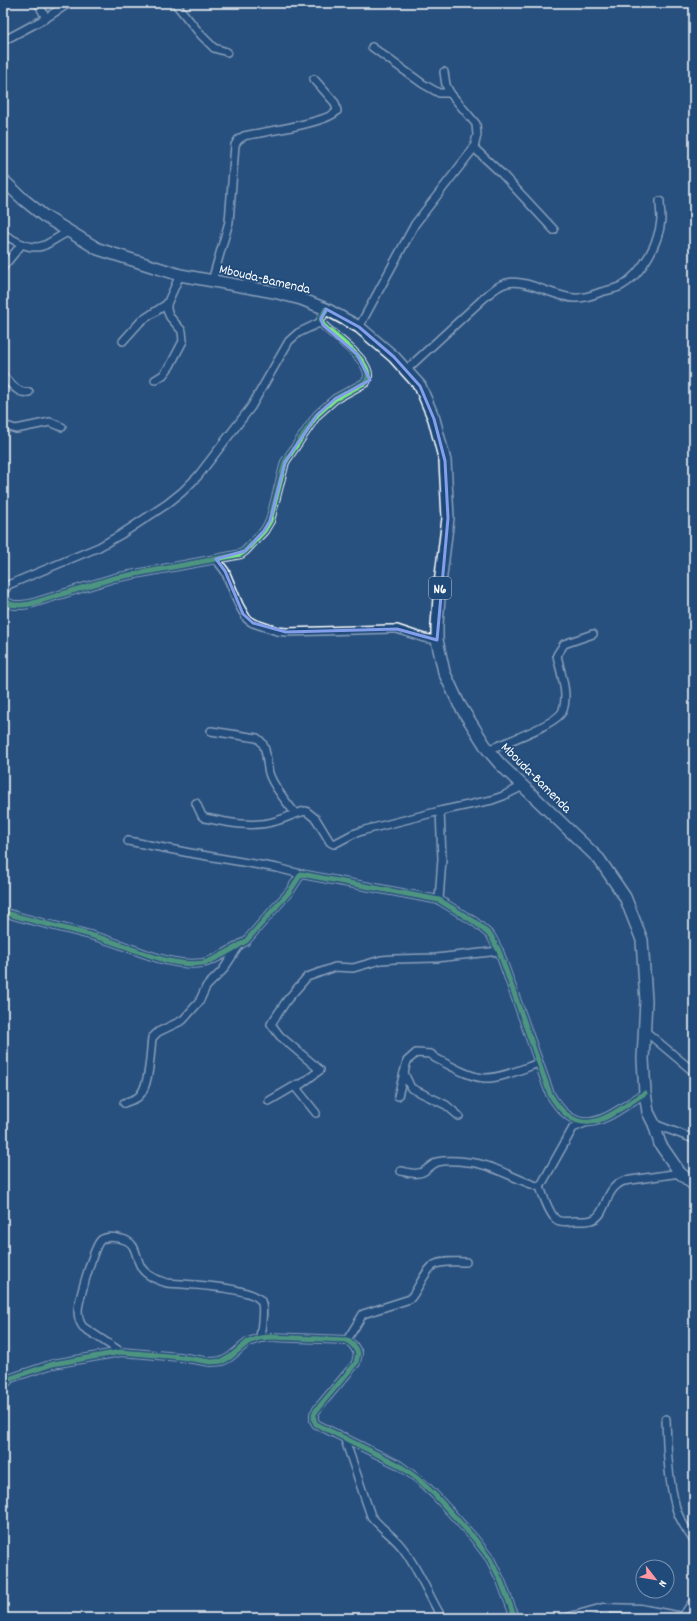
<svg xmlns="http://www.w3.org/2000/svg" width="697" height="1621" font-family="Dekko,sans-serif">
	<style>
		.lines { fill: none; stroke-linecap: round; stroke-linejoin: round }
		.minor-casing { stroke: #fff; stroke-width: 10 }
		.tertiary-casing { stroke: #fff; stroke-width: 11 }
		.trunk-casing { stroke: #fff; stroke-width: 14 }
		.minor { stroke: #1f4a7a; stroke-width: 7 }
		.tertiary { stroke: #1f4a7a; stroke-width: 8 }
		.trunk { stroke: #1f4a7a; stroke-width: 11 }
		.cycleway-casing { stroke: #1f4a7a; stroke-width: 8 }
		.cycleway { stroke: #7ce984; stroke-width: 5 }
		.marked { fill: none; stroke: #839eea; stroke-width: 3; stroke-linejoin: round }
		.labels { text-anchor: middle; stroke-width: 3.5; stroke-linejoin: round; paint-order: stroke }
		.shield { fill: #1f4a7a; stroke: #bcc9d7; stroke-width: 1 }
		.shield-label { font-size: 13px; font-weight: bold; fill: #fff }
		.street-label { font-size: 14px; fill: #fff; stroke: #1f4a7a }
	</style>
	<rect width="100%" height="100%" fill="#28517f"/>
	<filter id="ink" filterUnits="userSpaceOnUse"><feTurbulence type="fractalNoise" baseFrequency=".025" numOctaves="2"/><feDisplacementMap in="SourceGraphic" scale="8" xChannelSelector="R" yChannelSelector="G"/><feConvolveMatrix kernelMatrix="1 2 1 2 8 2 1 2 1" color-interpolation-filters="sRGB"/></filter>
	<g filter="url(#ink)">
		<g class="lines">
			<!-- minor casing -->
			<g class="minor-casing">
				<g id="minor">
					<polyline points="38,3 46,18"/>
					<polyline points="175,3 201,35 214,48 227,52"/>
					<polyline points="3,41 46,18 69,3"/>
					<polyline points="372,47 423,84 439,93 450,93"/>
					<polyline points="474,148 502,174 554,230"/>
					<path d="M3,234C14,240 31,252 45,245C53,241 61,235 70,231"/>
					<polyline points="3,267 22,244"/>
					<path d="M212,281L229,222L235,145L238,140L244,136C262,132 328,123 337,111L335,103L314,79"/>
					<polyline points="359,327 415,224 474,148 477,135 476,124 450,93 446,85 444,72"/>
					<polyline points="123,341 141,321 167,304"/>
					<path d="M405,371L484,298C491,292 498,285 507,283C525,278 554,297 574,298C583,299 593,295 601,292C607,290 616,289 621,286C642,274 659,243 661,220C661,214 660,207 660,201"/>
					<path d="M3,376C10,383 19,395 29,392"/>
					<polyline points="155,380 163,375 170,366 183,341 182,331 170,317 167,310 167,304 180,275"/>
					<polyline points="3,425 16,429 50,422 62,427"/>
					<polyline points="216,559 225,571 239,605 247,619 253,623 277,631 286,632 390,629 397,629 424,638 437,640"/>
					<polyline points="3,593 8,585 99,547 120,535 167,504 182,492 198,476 251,407 289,341 298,333 321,322"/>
					<path d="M3,596C8,608 19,605 30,604L114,578L216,559L241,554L245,551L264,531L270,521L285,462L317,415L335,399L366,382C378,364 333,336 323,325L321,319L326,309"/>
					<path d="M211,731L257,738C269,745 265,764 270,776C275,789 286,801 295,813"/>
					<path d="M488,750C503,743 559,724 563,710C569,694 560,671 557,655L564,644L593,634"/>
					<path d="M196,803L202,816L205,818C229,823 253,828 276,821C287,818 294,813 306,811L316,819L330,842L334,844L353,834L365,830L440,811L492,800L503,796L523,786"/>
					<polyline points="128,841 190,853 277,868 301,874"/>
					<polyline points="439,900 442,859 440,811"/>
					<path d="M3,912C34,922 66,928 97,937C131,946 167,968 203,963C213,961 237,947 246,941L290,891L301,874L439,900L475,922L491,936L499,951L550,1094C580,1145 608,1116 645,1093"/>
					<polyline points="645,1031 694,1072"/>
					<polyline points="404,1073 411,1088 446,1105 459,1116"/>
					<path d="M398,1096L407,1061L416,1053L431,1054L435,1058C450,1065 468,1077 484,1078C500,1079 524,1068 539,1063"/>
					<polyline points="269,1101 298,1084"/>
					<path d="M124,1103C128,1101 134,1100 138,1097C150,1087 150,1053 152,1038L158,1032L183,1020L199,1002L206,987L223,970L238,947"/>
					<polyline points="316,1113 296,1088 320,1070 280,1036 271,1024 287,1000 307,977 324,971 335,967 353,968 381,960 394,959 436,958 499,951"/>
					<polyline points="654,1124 694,1139"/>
					<path d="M401,1171C411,1173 419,1176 427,1169C430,1167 433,1164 437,1162C446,1160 459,1161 468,1162C493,1164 515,1180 540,1187L573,1128L585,1123"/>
					<path d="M540,1187C543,1195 550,1216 557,1220C562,1223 570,1221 575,1221C581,1221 589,1222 594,1219C607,1214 604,1188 624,1181L680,1173"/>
					<path d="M347,1340L363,1314L410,1299C418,1290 425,1270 434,1265C443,1260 457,1262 466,1262"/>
					<path d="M121,1352L83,1327C79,1322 78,1316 78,1310C79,1300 94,1245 101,1240C106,1236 116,1237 122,1239C139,1243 134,1259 143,1270C149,1277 158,1280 167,1283C185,1284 252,1287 261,1301C265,1308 261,1329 260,1338"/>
					<polyline points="3,1386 11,1378 53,1364 121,1352 180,1357 211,1362 223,1361 230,1357 248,1342 260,1338 270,1337 347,1340 353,1345 358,1353 356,1363 318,1408 314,1414 314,1420 316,1424 399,1465 418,1479 434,1494 474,1538 490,1559 501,1581 515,1618"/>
					<path d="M666,1419C667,1448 668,1479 676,1508C679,1520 687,1530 694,1541"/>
					<path d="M344,1437L371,1516C381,1529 395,1537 404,1550C419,1571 429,1596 442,1618"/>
					<polyline points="603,1608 607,1618"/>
					<polyline points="683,1616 694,1600"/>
				</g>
			</g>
			<!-- tertiary casing -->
			<g class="tertiary-casing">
				<polyline id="tertiary" points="567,1618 603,1608 640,1609 687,1618"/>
			</g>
			<!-- trunk casing -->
			<g class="trunk-casing">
				<polyline id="trunk" points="3,180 23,199 44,216 98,249 180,275 274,292 301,299 326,309 359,327 394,357 420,386 434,419 445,461 448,518 440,584 437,625 437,640 444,672 459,704 488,750 500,764 599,859 625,897 642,940 646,1001 643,1059 645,1093 648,1112 654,1124 660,1144 680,1173 694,1185"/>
			</g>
			<!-- minor -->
			<use href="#minor" class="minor"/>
			<!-- tertiary -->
			<use href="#tertiary" class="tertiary"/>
			<!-- trunk -->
			<use href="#trunk" class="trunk"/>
			<!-- cycleway casing -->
			<g class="cycleway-casing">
				<g id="cycleway">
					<path d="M3,596C8,608 19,605 30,604L114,578L216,559L241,554L245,551L264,531L270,521L285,462L317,415L335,399L366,382C378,364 333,336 323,325L321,319L326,309"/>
					<path d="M3,912C34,922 66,928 97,937C131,946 167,968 203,963C213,961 237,947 246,941L290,891L301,874L439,900L475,922L491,936L499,951L550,1094C580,1145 608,1116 645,1093"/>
					<polyline points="3,1386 11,1378 53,1364 121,1352 180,1357 211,1362 223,1361 230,1357 248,1342 260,1338 270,1337 347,1340 353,1345 358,1353 356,1363 318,1408 314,1414 314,1420 316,1424 399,1465 418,1479 434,1494 474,1538 490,1559 501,1581 515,1618"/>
				</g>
			</g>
			<!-- cycleway -->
			<use href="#cycleway" class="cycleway"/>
		</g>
	</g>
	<!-- marked area -->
	<path d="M0 0H697V1621H0ZM326,309L359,327L394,357L420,386L434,419L445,461L448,518L437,640L397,629L286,632L253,623L243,614L225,571L216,559L245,551L264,531L270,521L285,462L317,415L335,399L370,380L357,354L323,325L321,319Z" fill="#28517f" fill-opacity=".55" fill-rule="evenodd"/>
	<path class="marked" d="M326,309L359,327L394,357L420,386L434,419L445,461L448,518L437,640L397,629L286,632L253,623L243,614L225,571L216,559L245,551L264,531L270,521L285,462L317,415L335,399L370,380L357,354L323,325L321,319Z"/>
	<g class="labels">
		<!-- shield labels -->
		<rect class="shield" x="429" y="577" width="22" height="22" rx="3"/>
		<g class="shield-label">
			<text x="440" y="593">N6</text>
		</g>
		<!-- street labels -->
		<g class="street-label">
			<text transform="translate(265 278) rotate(13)" y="5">Mbouda-Bamenda</text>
			<text transform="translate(537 777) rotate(45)" y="5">Mbouda-Bamenda</text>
		</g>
	</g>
	<!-- margin -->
	<rect width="697" height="1621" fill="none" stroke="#1f4a7a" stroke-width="16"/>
	<rect x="8" y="8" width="681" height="1605" fill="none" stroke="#fff" stroke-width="1.5" filter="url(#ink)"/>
	<!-- north arrow -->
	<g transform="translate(655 1579) rotate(121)"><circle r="19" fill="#1f4a7a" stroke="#7992af"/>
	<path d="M0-3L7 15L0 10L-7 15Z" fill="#ff9aa2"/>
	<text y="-6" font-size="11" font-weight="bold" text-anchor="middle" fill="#ffffff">N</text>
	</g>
</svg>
